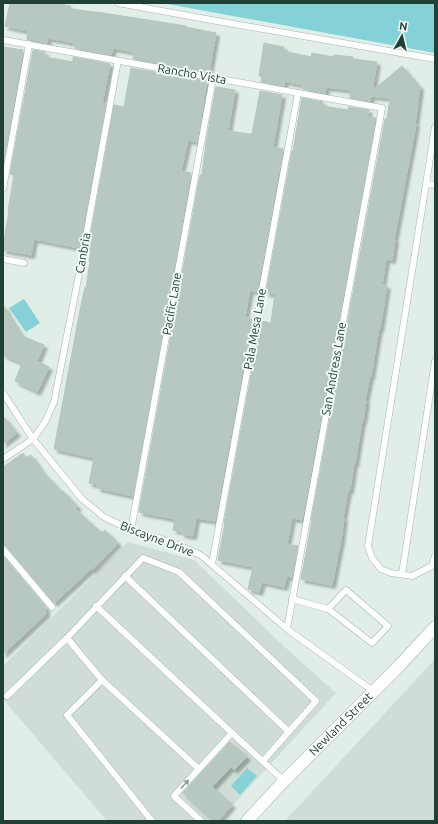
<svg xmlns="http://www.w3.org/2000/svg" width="438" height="824" font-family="Ubuntu,sans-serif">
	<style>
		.built { fill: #cfddd6 }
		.water { fill: #84d2d8 }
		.building { fill: #b6c8c0; stroke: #b3c8bd; filter: url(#shadow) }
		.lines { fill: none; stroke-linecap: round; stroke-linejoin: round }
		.service-casing { stroke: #a3b6ae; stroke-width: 7 }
		.tertiary-casing { stroke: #a3b6ae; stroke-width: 13 }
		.service { stroke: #fff; stroke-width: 6 }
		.tertiary { stroke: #fff; stroke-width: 12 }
		.oneway { fill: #90a09a }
		.labels { text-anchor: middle; stroke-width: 4; stroke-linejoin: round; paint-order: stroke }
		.street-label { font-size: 12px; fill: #204035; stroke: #f2f9f5 }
	</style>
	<defs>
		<filter id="shadow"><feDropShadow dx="3.5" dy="3.5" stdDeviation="1" flood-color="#0004"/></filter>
	</defs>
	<rect width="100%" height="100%" fill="#e1ede7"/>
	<!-- built -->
	<g class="built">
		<polygon points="128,542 194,560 286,648 336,693 218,821 107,821 3,699 3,666"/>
		<polygon points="435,659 435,821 285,821"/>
	</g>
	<!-- water -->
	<g class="water">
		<polygon points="162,3 435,3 435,53"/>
		<polygon points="24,299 40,323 26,332 9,308"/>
		<polygon points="247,768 257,776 240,795 231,786"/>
	</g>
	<!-- building -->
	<g class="building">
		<polygon points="10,3 54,3 71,6 70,9 103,13 186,26 186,27 216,33 209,72 133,59 134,52 113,48 111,55 75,48 75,43 48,38 47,43 27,40 28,31 5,26"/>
		<polygon points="264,43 284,47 283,51 311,57 312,53 333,57 334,55 353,57 353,59 377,62 372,91 402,66 420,87 415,124 416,124 394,240 395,240 392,260 386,259 382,285 387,285 380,329 379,328 371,376 370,376 365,401 366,401 363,421 362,421 355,464 354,463 350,490 348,490 343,518 344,518 341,540 332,585 301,579 312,521 311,521 385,119 387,119 390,98 371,96 370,101 350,98 351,90 326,87 325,93 303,89 303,85 284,81 284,86 261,82 262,76 259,76"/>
		<polygon points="3,47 23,50 3,164"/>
		<polygon points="33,50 45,52 45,57 73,62 73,57 110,64 102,103 106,104 79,248 34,239 31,255 3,250 3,247 9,211 8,211 14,175 10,174"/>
		<polygon points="131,68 207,81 197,142 188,140 181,171 191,173 133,496 97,488 98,485 89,483 94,458 54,449 80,310 85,287 86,288 90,262 89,261 91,251 88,250 114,105 124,107"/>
		<polygon points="216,87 235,90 228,131 250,134 252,134 260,91 282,95 273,147 283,149 257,292 250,290 245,317 252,319 215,521 196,518 193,536 182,534 181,531 173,530 175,519 139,512 200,175 202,175 206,143"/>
		<polygon points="302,98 323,102 323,106 348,110 349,107 369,110 367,116 376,118 302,520 292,518 287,544 298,546 292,577 287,576 284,587 262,582 259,592 248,589 253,567 218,560 225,523 224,523 261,321 271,323 275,294 266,293 292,151 293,151 296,133"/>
		<polygon points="3,305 22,336 44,345 37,361 49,367 37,392 15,381 22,363 3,355"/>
		<polygon points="3,416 17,433 3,444"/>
		<polygon points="23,453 26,458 31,455 48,479 48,477 62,492 63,491 78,507 75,509 102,533 105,530 118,543 92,570 91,569 54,603 6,546 3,545 3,467"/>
		<polygon points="3,556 47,609 45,611 47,613 3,654"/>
		<polygon points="230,742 247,757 234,770 231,767 212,787 232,805 218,821 214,821 183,793"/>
	</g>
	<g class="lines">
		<!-- service casing -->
		<g class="service-casing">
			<g id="service">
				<polyline points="118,3 228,23 435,59"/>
				<polyline points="3,40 382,108 287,629"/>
				<polyline points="426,184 435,127"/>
				<polyline points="435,185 426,184 368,546 372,558 381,569 391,573 412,576 432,566 435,556"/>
				<polyline points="3,189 29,44"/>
				<polyline points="3,259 24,263"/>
				<polyline points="3,393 33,439 82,499 104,517 131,530 162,539 190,550 202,556 287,629 373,691"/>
				<polyline points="3,459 33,439 45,422 54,402 79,274 118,61"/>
				<polyline points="131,530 213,78"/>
				<polyline points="3,549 52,607"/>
				<polyline points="212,564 298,93"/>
				<polyline points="402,574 435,361"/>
				<polyline points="125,576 289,732"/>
				<polyline points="292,599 328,609 372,643 388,626 346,590 328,609"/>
				<polyline points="96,606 232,733"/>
				<polyline points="102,680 199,769"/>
				<polyline points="7,696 67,638"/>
				<polyline points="152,821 67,715 102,680 67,638 143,558 179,572 316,701 263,761"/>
				<polyline points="201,821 174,796 232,733 284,781"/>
			</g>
		</g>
		<!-- tertiary casing -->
		<g class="tertiary-casing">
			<g id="tertiary">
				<path id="s1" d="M247,821L284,781L399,666L435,627"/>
			</g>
		</g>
		<!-- service -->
		<use href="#service" class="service"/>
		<!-- tertiary -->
		<use href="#tertiary" class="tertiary"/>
	</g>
	<!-- one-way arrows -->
	<defs><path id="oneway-solid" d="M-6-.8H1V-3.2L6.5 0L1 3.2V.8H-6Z"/></defs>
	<use class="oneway" href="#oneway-solid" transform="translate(185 784) rotate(-47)"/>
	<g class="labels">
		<!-- street labels -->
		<g class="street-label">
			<text transform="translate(192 74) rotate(10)" y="4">Rancho Vista</text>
			<text transform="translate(83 253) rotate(-80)" y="4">Canbria</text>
			<text transform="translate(172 304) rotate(-80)" y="4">Pacific Lane</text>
			<text transform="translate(255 329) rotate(-80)" y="4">Pala Mesa Lane</text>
			<text transform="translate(334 369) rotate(-80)" y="4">San Andreas Lane</text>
			<text transform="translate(157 539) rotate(21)" y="4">Biscayne Drive</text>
			<text dy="4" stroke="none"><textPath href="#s1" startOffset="135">Newland Street</textPath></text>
		</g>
	</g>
	<!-- border -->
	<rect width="438" height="824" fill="none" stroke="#204035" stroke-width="8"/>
	<!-- north arrow -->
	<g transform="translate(402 36) rotate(8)" stroke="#f2f9f5" stroke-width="3" paint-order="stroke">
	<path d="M0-3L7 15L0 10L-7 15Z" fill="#204035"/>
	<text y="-6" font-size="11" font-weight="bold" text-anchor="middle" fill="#204035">N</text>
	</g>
</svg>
